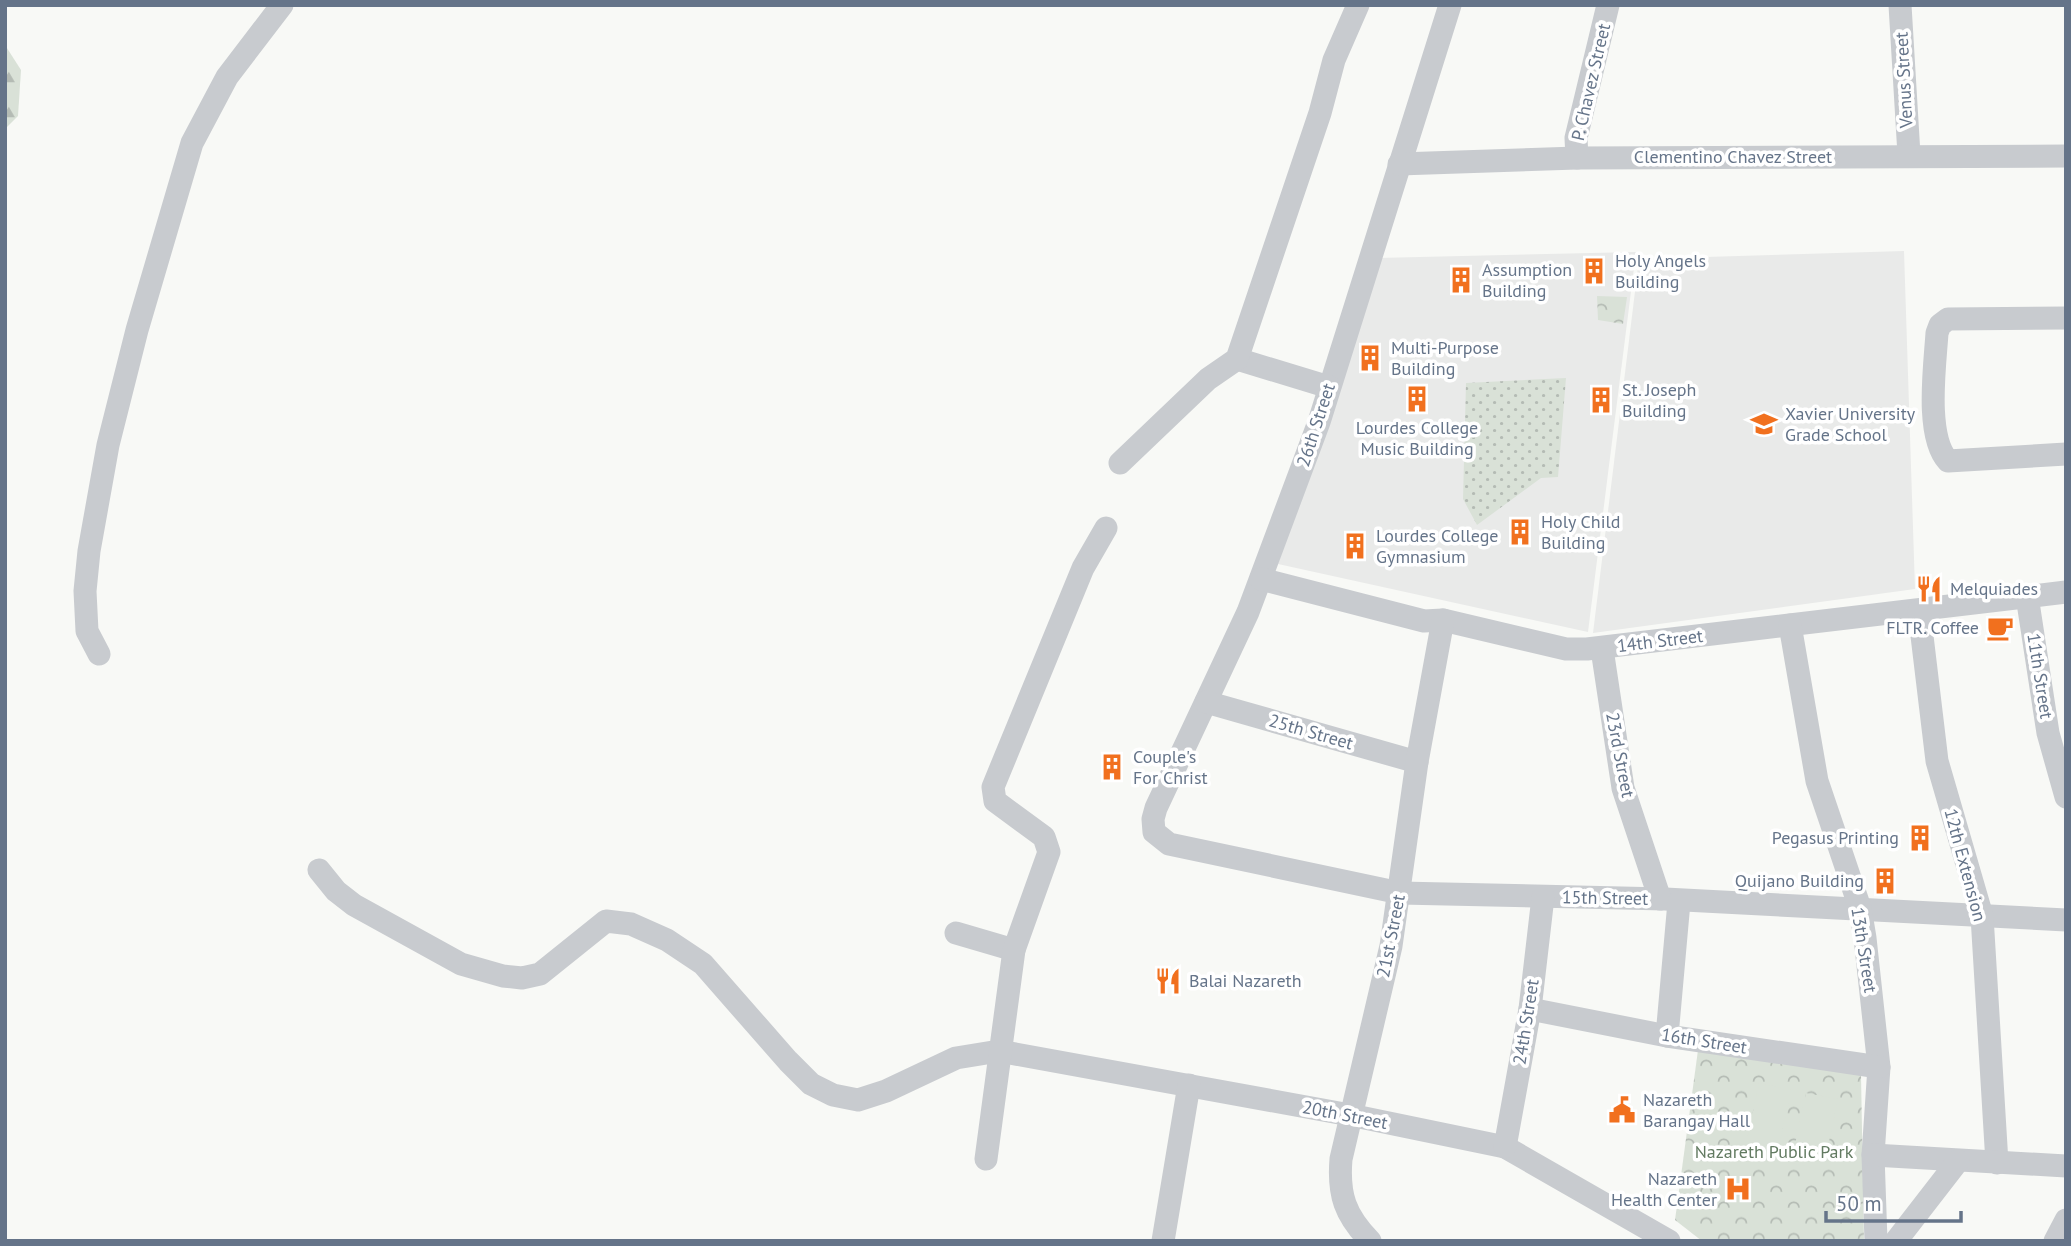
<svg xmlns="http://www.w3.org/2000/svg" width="2071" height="1246" font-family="'PT Sans',sans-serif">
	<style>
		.built { fill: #e9eae9 }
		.grass { fill: url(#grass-dots) }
		.forest { fill: url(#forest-firs) }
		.park { fill: url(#park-crowns) }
		.pitch { fill: #d9e1d7 }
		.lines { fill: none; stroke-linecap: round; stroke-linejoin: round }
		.minor { stroke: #c8cbcf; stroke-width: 23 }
		.labels { text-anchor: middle; stroke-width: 7; stroke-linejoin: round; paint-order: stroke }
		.street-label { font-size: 18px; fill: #657489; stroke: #fff }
		.poi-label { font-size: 18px; fill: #657489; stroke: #fff; text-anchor: start }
		.park-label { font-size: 18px; fill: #627a61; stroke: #fff }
	</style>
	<defs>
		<pattern id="grass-dots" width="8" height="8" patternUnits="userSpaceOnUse" patternTransform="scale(1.75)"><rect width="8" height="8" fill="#d9e1d7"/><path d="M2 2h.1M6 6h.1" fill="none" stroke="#b4bbb4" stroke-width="1.8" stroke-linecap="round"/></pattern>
		<pattern id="forest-firs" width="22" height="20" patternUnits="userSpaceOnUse" patternTransform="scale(1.75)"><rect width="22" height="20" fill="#d9e1d7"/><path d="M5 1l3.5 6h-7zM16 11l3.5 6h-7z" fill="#b4bbb4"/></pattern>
		<pattern id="park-crowns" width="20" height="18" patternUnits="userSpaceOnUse" patternTransform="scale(1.75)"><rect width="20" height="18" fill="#d9e1d7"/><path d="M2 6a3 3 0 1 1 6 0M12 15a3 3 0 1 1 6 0" fill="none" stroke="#b4bbb4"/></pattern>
	</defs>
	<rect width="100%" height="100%" fill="#f8f9f6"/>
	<!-- built -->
	<g class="built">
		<polygon points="1904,251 1915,589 1593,633 1639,259"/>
		<polygon points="1636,252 1588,632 1278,564 1377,258"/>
	</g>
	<!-- grass -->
	<polygon class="grass" points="1566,378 1558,477 1541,478 1477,525 1463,499 1466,383"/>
	<!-- forest -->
	<polygon class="forest" points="5,45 21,70 18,116 5,129"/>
	<!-- park -->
	<g class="park">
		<polygon points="1597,296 1627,297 1623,324 1598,320"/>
		<polygon points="1698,1050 1861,1075 1864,1241 1702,1241 1675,1220"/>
	</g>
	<!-- pitch -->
	<g class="pitch">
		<polygon points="1759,1083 1791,1090 1776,1160 1744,1154"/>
		<polygon points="1806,1093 1838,1099 1823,1170 1791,1163"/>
	</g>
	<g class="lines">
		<!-- minor -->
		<g class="minor">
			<polyline points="1450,5 1319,422 1248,612 1156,808 1153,819 1154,832 1169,844 1400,893 1665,899 2066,920"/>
			<polyline points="1900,5 1909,155"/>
			<polyline points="1577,158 1576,138 1608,5"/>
			<polyline points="1399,164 1577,158 2066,156"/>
			<path d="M2066,318L1948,319L1940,325L1937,333C1935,365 1925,436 1948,461L2066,454"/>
			<polyline points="1237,359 1329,387"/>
			<polyline points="1120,463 1208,379 1237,359 1320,113 1334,60 1358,5"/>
			<polyline points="1261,579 1424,621 1443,620 1566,649 1587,649 2066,592"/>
			<polyline points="2027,596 2048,733 2066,797"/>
			<polyline points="1919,611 1937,761 1982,916 1997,1163"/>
			<polyline points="1790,625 1817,781 1860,908 1865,938 1879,1067 1873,1155 1876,1241"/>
			<polyline points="1602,649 1623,788 1660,899"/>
			<polyline points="99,654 87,631 85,591 89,551 108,445 137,330 192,143 227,77 282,5"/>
			<polyline points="1206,702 1417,762"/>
			<polyline points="319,870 336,891 354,905 461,964 503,976 522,978 540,974 606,921 631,924 667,940 703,964 788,1061 811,1084 833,1095 858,1100 886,1091 956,1058 999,1051 1350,1115 1505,1147 1669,1241"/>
			<polyline points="956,933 1014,950"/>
			<polyline points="1530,1009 1667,1036 1879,1067"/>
			<polyline points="1667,1036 1679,902"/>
			<polyline points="1505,1147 1530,1009 1543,897"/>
			<polyline points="1873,1155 2066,1166"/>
			<polyline points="986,1159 1014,950 1049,852 1044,837 995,801 993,787 1083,568 1106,528"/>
			<polyline points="1163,1241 1189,1085"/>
			<path d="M1370,1241C1345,1215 1338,1195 1341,1159L1391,946L1417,762L1443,620"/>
			<polyline points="1896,1241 1958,1161"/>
			<polyline points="2055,1241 2066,1220"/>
		</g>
	</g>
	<!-- icons -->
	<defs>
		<g id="building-bare" transform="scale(2.1)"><path d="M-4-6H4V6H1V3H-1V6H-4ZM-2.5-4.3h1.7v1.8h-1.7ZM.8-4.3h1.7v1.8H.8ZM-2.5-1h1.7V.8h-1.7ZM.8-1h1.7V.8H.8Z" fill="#f1701e" stroke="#fff" stroke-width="2.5" paint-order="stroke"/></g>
		<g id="school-bare" transform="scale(2.1)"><path d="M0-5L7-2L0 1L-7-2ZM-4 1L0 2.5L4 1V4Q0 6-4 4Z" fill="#f1701e" stroke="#fff" stroke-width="2.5" paint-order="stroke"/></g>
		<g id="restaurant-bare" transform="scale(2.1)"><path d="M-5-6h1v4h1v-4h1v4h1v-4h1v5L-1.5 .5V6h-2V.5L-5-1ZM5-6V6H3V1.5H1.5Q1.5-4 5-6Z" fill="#f1701e" stroke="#fff" stroke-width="2.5" paint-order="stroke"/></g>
		<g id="cafe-bare" transform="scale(2.1)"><path d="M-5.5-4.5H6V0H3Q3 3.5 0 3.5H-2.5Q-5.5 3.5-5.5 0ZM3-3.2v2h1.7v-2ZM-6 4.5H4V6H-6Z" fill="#f1701e" stroke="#fff" stroke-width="2.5" paint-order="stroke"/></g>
		<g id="civic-bare" transform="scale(2.1)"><path d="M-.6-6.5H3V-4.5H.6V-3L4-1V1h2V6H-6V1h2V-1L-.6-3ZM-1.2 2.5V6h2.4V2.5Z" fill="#f1701e" stroke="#fff" stroke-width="2.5" paint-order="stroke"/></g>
		<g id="hospital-bare" transform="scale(2.1)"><path d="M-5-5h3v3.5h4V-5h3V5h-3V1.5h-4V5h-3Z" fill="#f1701e" stroke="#fff" stroke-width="2.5" paint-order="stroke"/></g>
	</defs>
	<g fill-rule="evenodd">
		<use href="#building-bare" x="1594" y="271"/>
		<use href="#building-bare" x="1461" y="280"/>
		<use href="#building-bare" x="1370" y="358"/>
		<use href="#building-bare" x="1417" y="399"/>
		<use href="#building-bare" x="1601" y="400"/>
		<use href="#school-bare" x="1764" y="424"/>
		<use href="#building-bare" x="1520" y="532"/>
		<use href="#building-bare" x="1355" y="546"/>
		<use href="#restaurant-bare" x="1929" y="589"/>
		<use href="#cafe-bare" x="2000" y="628"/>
		<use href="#building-bare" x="1112" y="767"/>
		<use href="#building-bare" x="1920" y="838"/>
		<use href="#building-bare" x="1885" y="881"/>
		<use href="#restaurant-bare" x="1168" y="981"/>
		<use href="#civic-bare" x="1622" y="1110"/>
		<use href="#hospital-bare" x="1738" y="1189"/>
	</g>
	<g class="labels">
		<!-- street labels -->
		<g class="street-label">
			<text transform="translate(1904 80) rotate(-93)" y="6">Venus Street</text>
			<text transform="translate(1591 82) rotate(-77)" y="6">P. Chavez Street</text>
			<text x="1733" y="163">Clementino Chavez Street</text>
			<text transform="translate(1316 425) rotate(-72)" y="6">26th Street</text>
			<text transform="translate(1660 641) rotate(-7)" y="6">14th Street</text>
			<text transform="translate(2040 676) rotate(81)" y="6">11th Street</text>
			<text transform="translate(1311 732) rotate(16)" y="6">25th Street</text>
			<text transform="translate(1620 755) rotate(79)" y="6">23rd Street</text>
			<text transform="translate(1965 865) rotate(75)" y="6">12th Extension</text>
			<text transform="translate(1605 898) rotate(1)" y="6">15th Street</text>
			<text transform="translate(1391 936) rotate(-79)" y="6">21st Street</text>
			<text transform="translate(1864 950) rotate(81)" y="6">13th Street</text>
			<text transform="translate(1526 1022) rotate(-81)" y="6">24th Street</text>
			<text transform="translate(1704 1041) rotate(9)" y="6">16th Street</text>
			<text transform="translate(1345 1115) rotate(11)" y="6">20th Street</text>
		</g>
		<!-- poi labels -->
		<g class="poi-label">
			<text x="1615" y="267">Holy Angels<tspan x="1615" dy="21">Building</tspan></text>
			<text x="1482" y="276">Assumption<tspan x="1482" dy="21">Building</tspan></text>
			<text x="1391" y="354">Multi-Purpose<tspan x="1391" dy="21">Building</tspan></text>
			<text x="1622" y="396">St. Joseph<tspan x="1622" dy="21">Building</tspan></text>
			<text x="1785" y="420">Xavier University<tspan x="1785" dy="21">Grade School</tspan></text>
			<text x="1417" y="434" text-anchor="middle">Lourdes College<tspan x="1417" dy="21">Music Building</tspan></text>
			<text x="1541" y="528">Holy Child<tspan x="1541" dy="21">Building</tspan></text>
			<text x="1376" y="542">Lourdes College<tspan x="1376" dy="21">Gymnasium</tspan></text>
			<text x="1950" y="595">Melquiades</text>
			<text x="1979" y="634" text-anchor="end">FLTR. Coffee</text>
			<text x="1133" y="763">Couple's<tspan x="1133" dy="21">For Christ</tspan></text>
			<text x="1899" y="844" text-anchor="end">Pegasus Printing</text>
			<text x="1864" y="887" text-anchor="end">Quijano Building</text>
			<text x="1189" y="987">Balai Nazareth</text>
			<text x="1643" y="1106">Nazareth<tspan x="1643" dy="21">Barangay Hall</tspan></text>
			<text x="1717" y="1185" text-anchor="end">Nazareth<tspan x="1717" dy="21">Health Center</tspan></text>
		</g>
		<!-- park labels -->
		<g class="park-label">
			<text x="1774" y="1158">Nazareth Public Park</text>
		</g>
	</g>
	<!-- border -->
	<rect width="2071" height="1246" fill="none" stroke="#657489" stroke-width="14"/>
	<!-- scale -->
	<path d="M1826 1211v10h135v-10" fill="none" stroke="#657489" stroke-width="3.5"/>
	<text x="1836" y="1211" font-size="21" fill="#657489" stroke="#ffffff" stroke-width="5" paint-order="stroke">50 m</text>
</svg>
